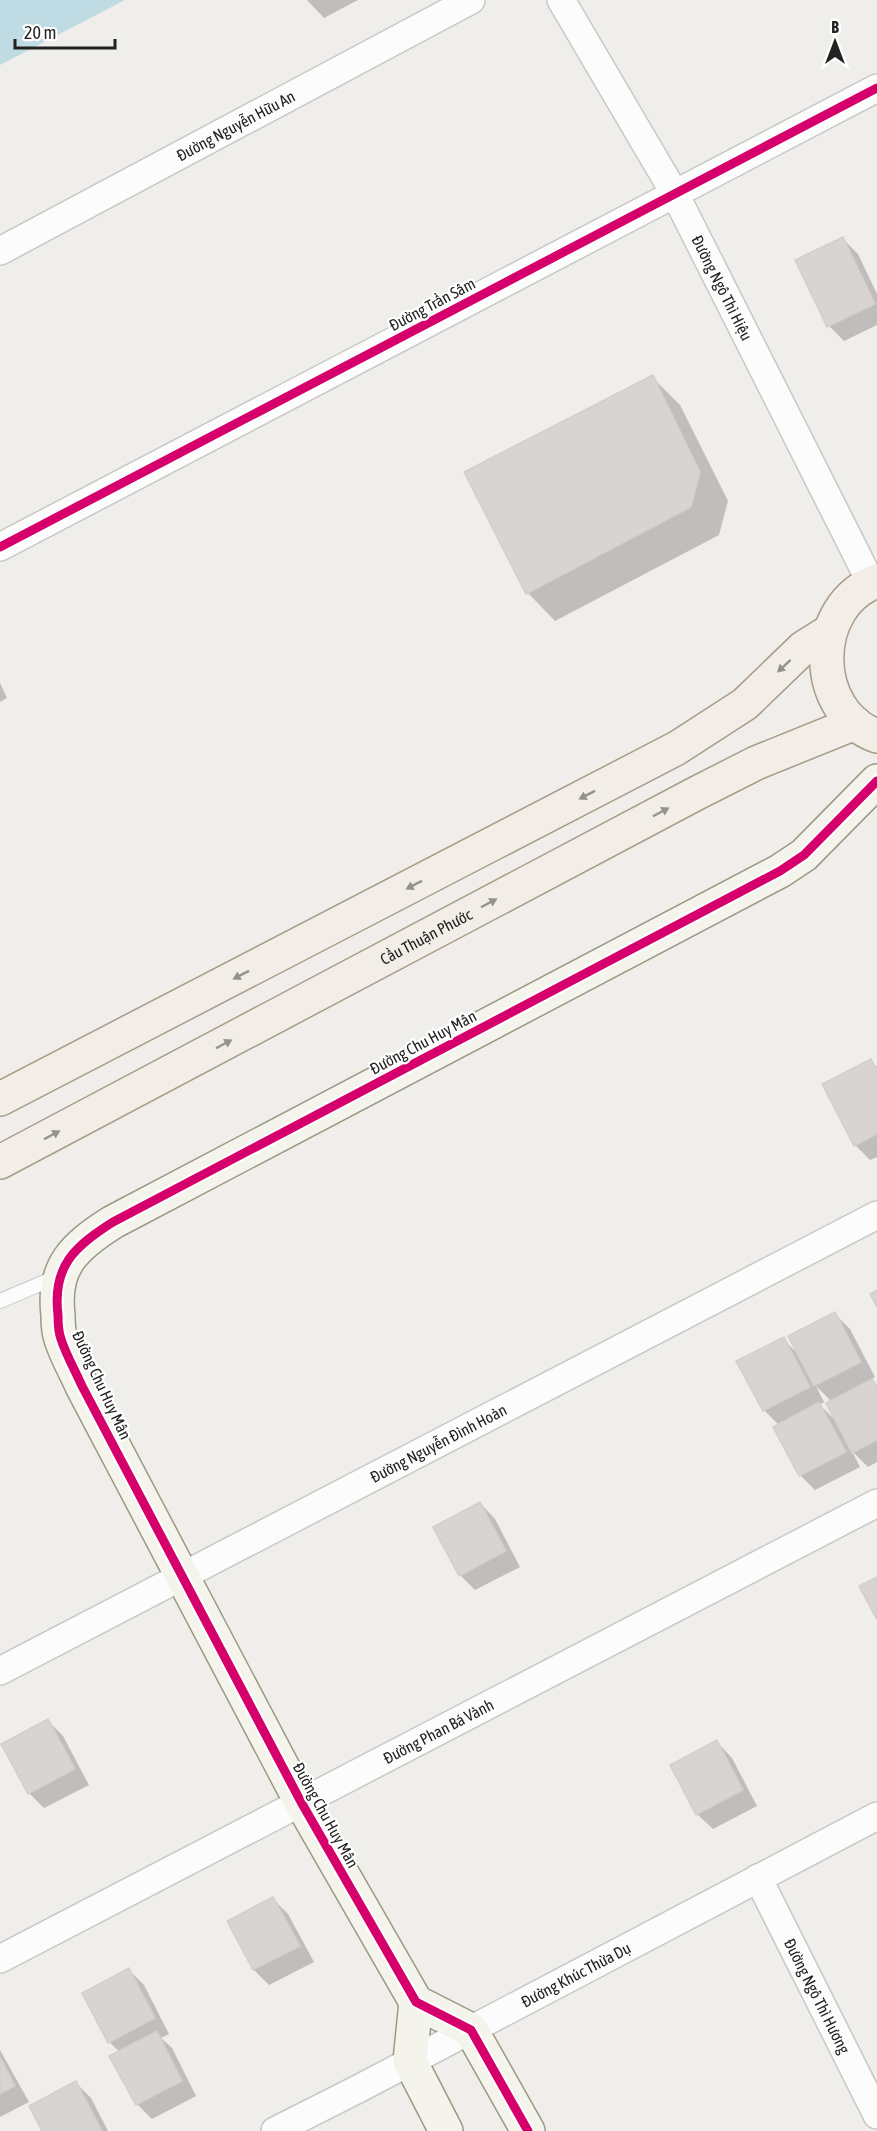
<svg xmlns="http://www.w3.org/2000/svg" width="877" height="2131" font-family="'Asap Condensed',sans-serif">
	<style>
		.water { fill: #bfdbe3 }
		.shadow { fill: #0003; fill-rule: evenodd }
		.building { fill: #d7d4d2; stroke: #d3d0cc; stroke-width: 1.5 }
		.lines { fill: none; stroke-linecap: round; stroke-linejoin: round }
		.lane-casing { stroke: #c9c8c7; stroke-width: 16 }
		.street-casing { stroke: #c9c8c7; stroke-width: 30 }
		.secondary-casing { stroke: #999a82; stroke-width: 36 }
		.primary-casing { stroke: #a79c86; stroke-width: 36 }
		.lane { stroke: #fdfcfc; stroke-width: 14 }
		.street { stroke: #fdfcfc; stroke-width: 27 }
		.secondary { stroke: #f4f4ed; stroke-width: 33 }
		.primary { stroke: #f3ede7; stroke-width: 33 }
		.cycleway-casing { stroke: #fff; stroke-width: 13 }
		.cycleway { stroke: #d6006c; stroke-width: 9 }
		.oneway { fill: #95928e }
		.labels { text-anchor: middle; stroke-width: 4.5; stroke-linejoin: round; paint-order: stroke }
		.street-label { font-size: 16px; fill: #222; stroke: #fff }
	</style>
	<rect width="100%" height="100%" fill="#f0eeeb"/>
	<!-- water -->
	<polygon class="water" points="0,0 125,0 0,65"/>
	<!-- shadow -->
	<g class="shadow">
		<polygon points="307,0 358,0 324,18"/>
		<polygon points="843,239 858,254 877,294 877,325 844,341 829,326"/>
		<polygon points="652,377 680,405 728,501 719,535 555,621 528,593 466,473"/>
		<polygon points="0,683 7,698 0,702"/>
		<polygon points="871,1061 877,1067 877,1157 870,1160 855,1145"/>
		<path d="M835,1314L850,1329L875,1377L871,1380L877,1385V1462L868,1467L852,1451L860,1467L815,1490L800,1475L779,1425L764,1410L783,1339L797,1353ZM816,1386L832,1402L836,1421L820,1405L824,1402Z"/>
		<polygon points="480,1503 495,1519 520,1567 475,1590 460,1575"/>
		<polygon points="48,1721 63,1736 89,1785 44,1808 29,1793"/>
		<polygon points="717,1742 732,1758 757,1806 713,1829 697,1814"/>
		<polygon points="273,1899 288,1914 314,1962 269,1985 254,1970"/>
		<polygon points="129,1970 144,1985 169,2034 161,2038 172,2048 196,2096 152,2119 137,2104 120,2052 109,2042"/>
		<polygon points="0,2050 29,2102 0,2117"/>
		<polygon points="76,2083 91,2098 108,2131 44,2131"/>
	</g>
	<!-- building -->
	<g class="building">
		<polygon points="843,237 875,304 827,327 795,260"/>
		<polygon points="653,375 700,472 691,507 526,594 464,472"/>
		<polygon points="871,1059 877,1070 877,1134 854,1146 822,1084"/>
		<polygon points="877,1290 877,1307 870,1294"/>
		<polygon points="835,1312 861,1362 814,1386 788,1336"/>
		<polygon points="784,1337 810,1387 763,1411 736,1361"/>
		<polygon points="872,1379 877,1387 877,1440 852,1453 826,1403"/>
		<polygon points="819,1402 846,1452 799,1476 773,1427"/>
		<polygon points="480,1502 506,1551 459,1576 433,1527"/>
		<polygon points="877,1577 877,1620 859,1586"/>
		<polygon points="48,1719 75,1769 28,1794 1,1744"/>
		<polygon points="717,1740 743,1790 696,1815 670,1765"/>
		<polygon points="273,1897 300,1946 253,1970 227,1921"/>
		<polygon points="129,1968 155,2018 108,2043 82,1993"/>
		<polygon points="157,2031 182,2081 136,2105 109,2056"/>
		<polygon points="0,2057 15,2086 0,2094"/>
		<polygon points="76,2081 102,2131 42,2131 29,2106"/>
	</g>
	<g class="lines">
		<!-- lane casing -->
		<g class="lane-casing">
			<polyline id="lane" points="0,1301 59,1276"/>
		</g>
		<!-- street casing -->
		<g class="street-casing">
			<g id="street">
				<path id="s1" d="M561,0L675,194L871,583"/>
				<path id="s2" d="M0,251L471,0"/>
				<polyline points="0,547 877,88"/>
				<path id="s3" d="M0,1671L877,1215"/>
				<path id="s4" d="M758,1878L877,2115"/>
				<path id="s5" d="M0,1959L877,1503"/>
				<path id="s6" d="M275,2131L360,2088L877,1816"/>
			</g>
		</g>
		<!-- secondary casing -->
		<g class="secondary-casing">
			<g id="secondary">
				<polyline points="416,2002 410,2061 446,2131"/>
				<path d="M528,2131L471,2030L416,2002L301,1802L82,1386C75,1370 66,1355 61,1339C58,1331 58,1323 58,1315C52,1266 75,1246 113,1222L780,871L804,855L877,781"/>
			</g>
		</g>
		<!-- primary casing -->
		<g class="primary-casing">
			<g id="primary">
				<path d="M877,581C810,605 810,712 877,736"/>
				<polyline points="0,1099 677,748 745,704 803,648 830,631"/>
				<path id="s7" d="M0,1162L695,794L756,763L855,723"/>
			</g>
		</g>
		<!-- lane -->
		<use href="#lane" class="lane"/>
		<!-- street -->
		<use href="#street" class="street"/>
		<!-- secondary -->
		<use href="#secondary" class="secondary"/>
		<!-- primary -->
		<use href="#primary" class="primary"/>
		<!-- cycleway casing -->
		<g class="cycleway-casing">
			<g id="cycleway">
				<polyline points="0,547 877,88"/>
				<path d="M528,2131L471,2030L416,2002L301,1802L82,1386C75,1370 66,1355 61,1339C58,1331 58,1323 58,1315C52,1266 75,1246 113,1222L780,871L804,855L877,781"/>
			</g>
		</g>
		<!-- cycleway -->
		<use href="#cycleway" class="cycleway"/>
	</g>
	<!-- one-way arrows -->
	<defs><path id="oneway-solid" d="M-6-.8H1V-3.2L6.5 0L1 3.2V.8H-6Z" transform="scale(1.5)"/></defs>
	<g class="oneway">
		<use href="#oneway-solid" transform="translate(784 666) rotate(137)"/>
		<use href="#oneway-solid" transform="translate(587 795) rotate(153)"/>
		<use href="#oneway-solid" transform="translate(661 812) rotate(-28)"/>
		<use href="#oneway-solid" transform="translate(414 885) rotate(153)"/>
		<use href="#oneway-solid" transform="translate(489 903) rotate(-28)"/>
		<use href="#oneway-solid" transform="translate(241 975) rotate(153)"/>
		<use href="#oneway-solid" transform="translate(224 1044) rotate(-28)"/>
		<use href="#oneway-solid" transform="translate(52 1135) rotate(-28)"/>
	</g>
	<g class="labels">
		<!-- street labels -->
		<g class="street-label">
			<text dy="6" stroke="none"><textPath href="#s2" startOffset="267">Đường Nguyễn Hữu An</textPath></text>
			<text dy="6" stroke="none"><textPath href="#s1" startOffset="330">Đường Ngô Thì Hiệu</textPath></text>
			<text transform="translate(432 304) rotate(-28)" y="6">Đường Trần Sâm</text>
			<text dy="6" stroke="none"><textPath href="#s7" startOffset="482">Cầu Thuận Phước</textPath></text>
			<text transform="translate(423 1042) rotate(-28)" y="6">Đường Chu Huy Mân</text>
			<text transform="translate(102 1385) rotate(65)" y="6">Đường Chu Huy Mân</text>
			<text dy="6" stroke="none"><textPath href="#s3" startOffset="494">Đường Nguyễn Đình Hoàn</textPath></text>
			<text dy="6" stroke="none"><textPath href="#s5" startOffset="494">Đường Phan Bá Vành</textPath></text>
			<text transform="translate(326 1815) rotate(61)" y="6">Đường Chu Huy Mân</text>
			<text dy="6" stroke="none"><textPath href="#s6" startOffset="339">Đường Khúc Thừa Dụ</textPath></text>
			<text dy="6" stroke="none"><textPath href="#s4" startOffset="132">Đường Ngô Thì Hương</textPath></text>
		</g>
	</g>
	<!-- north arrow -->
	<g transform="translate(835 42)" stroke="#ffffff" stroke-width="4.5" paint-order="stroke">
	<path d="M0-4.5L10 22L0 15L-10 22Z" fill="#222222"/>
	<text y="-9" font-size="16" font-weight="bold" text-anchor="middle" fill="#222222">B</text>
	</g>
	<!-- scale -->
	<path d="M15 39v9h100v-9" fill="none" stroke="#222222" stroke-width="3"/>
	<text x="24" y="39" font-size="18" fill="#222222" stroke="#ffffff" stroke-width="4.5" paint-order="stroke">20 m</text>
</svg>
